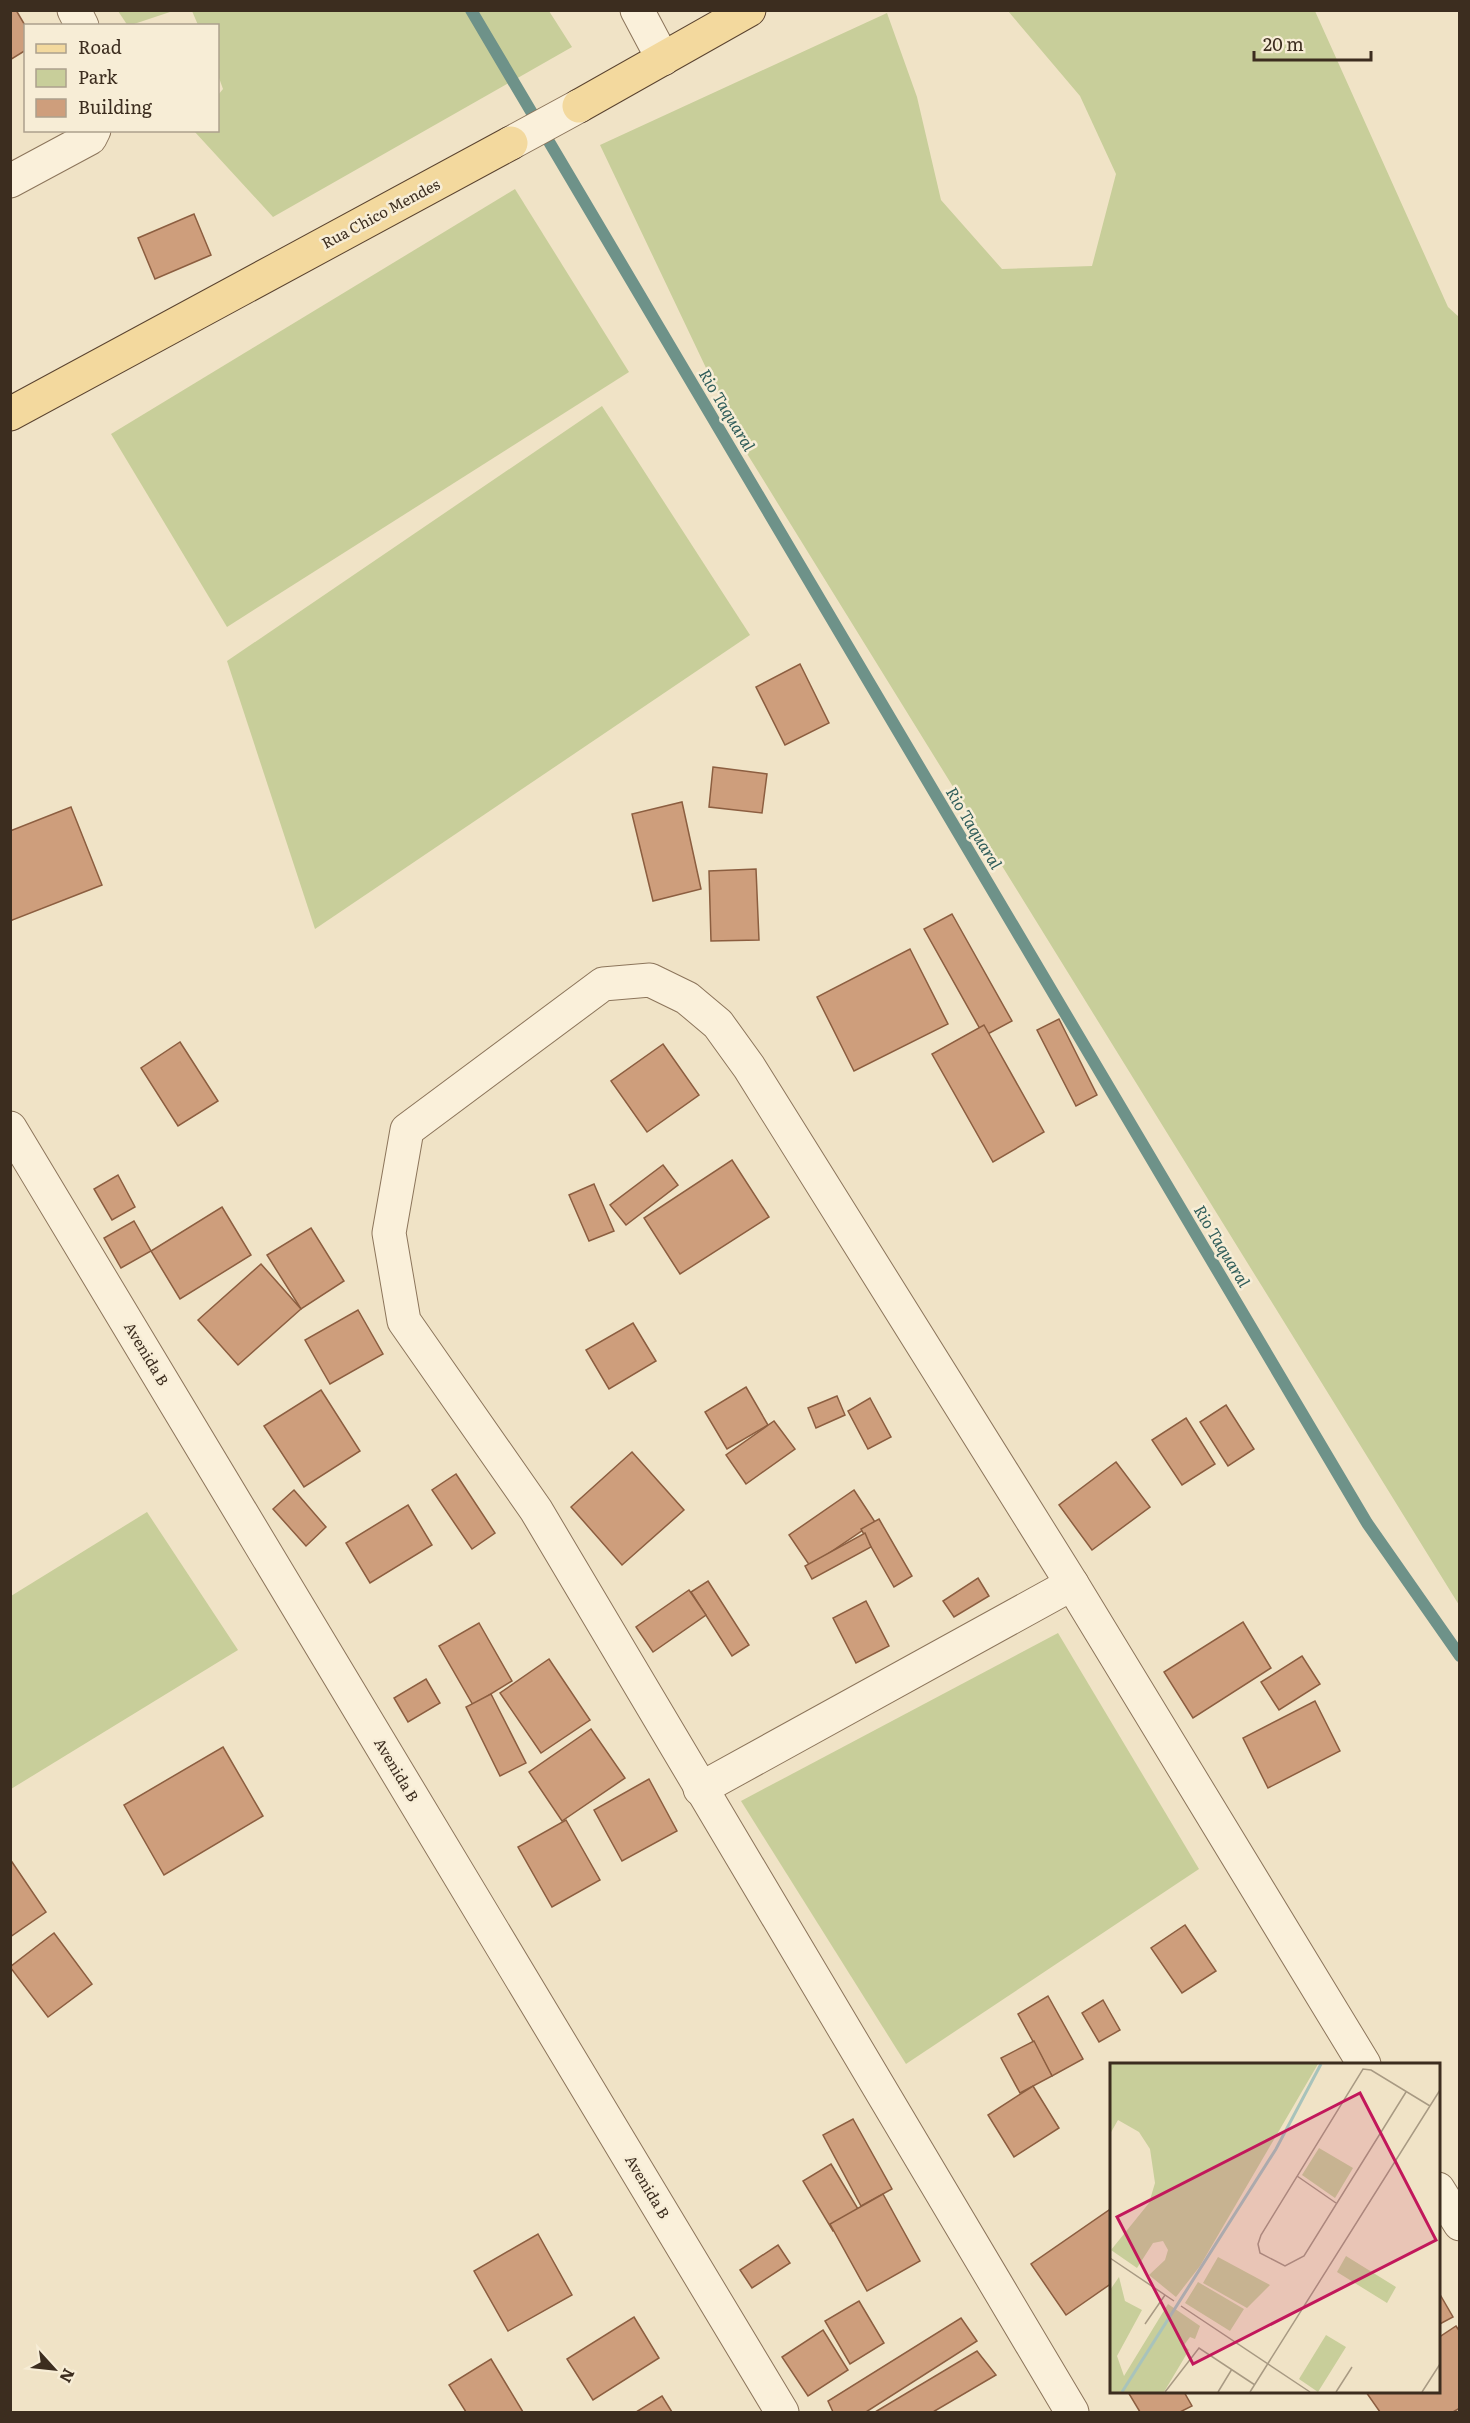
<svg xmlns="http://www.w3.org/2000/svg" width="1470" height="2423" font-family="Literata,serif">
	<style>
		.green { fill: #c8ce9a }
		.lines { fill: none; stroke-linecap: round; stroke-linejoin: round }
		.stream { stroke: #6e9289; stroke-width: 12 }
		.building { fill: #ce9e7c; stroke: #8c5e40; stroke-width: 1.5 }
		.minor-casing { stroke: #8c755b; stroke-width: 35 }
		.major-casing { stroke: #5a432f; stroke-width: 35 }
		.minor { stroke: #faf0da; stroke-width: 33 }
		.major { stroke: #f3d99e; stroke-width: 33 }
		.labels { text-anchor: middle; stroke-width: 5; stroke-linejoin: round; paint-order: stroke }
		.street-label { font-size: 15px; fill: #3c2d1f; stroke: #f7edd6 }
		.water-label { font-size: 16px; font-style: italic; fill: #2e5c59; stroke: #f7edd6 }
		.inset-river { fill: none; stroke: #a8c3bb; stroke-width: 3 }
		.inset-road { fill: none; stroke: #a89a83; stroke-width: 1.5 }
		.view { fill: #c2185b; fill-opacity: 0.15; stroke: #c2185b; stroke-width: 3 }
		.inset-edge { fill: none; stroke: #3c2d1f; stroke-width: 3 }
	</style>
	<rect width="100%" height="100%" fill="#f0e3c6"/>
	<!-- green -->
	<g class="green">
		<polygon points="118,11 173,11 128,26"/>
		<polygon points="192,11 549,11 572,47 273,217 194,131 218,130 218,95 223,89 218,75 218,26 198,25"/>
		<polygon points="1008,11 1315,11 1448,307 1459,317 1459,1605 746,452 600,145 887,13 917,97 941,200 1002,269 1092,266 1116,174 1080,96"/>
		<polygon points="515,189 629,372 227,627 111,434"/>
		<polygon points="602,406 750,635 315,929 227,661"/>
		<polygon points="147,1512 238,1650 11,1789 11,1596"/>
		<polygon points="1058,1633 1199,1869 906,2064 741,1801"/>
	</g>
	<g class="lines">
		<!-- stream -->
		<polyline class="stream" points="471,10 1367,1523 1460,1656"/>
	</g>
	<!-- building -->
	<g class="building">
		<polygon points="10,10 16,10 26,27 26,50 10,60"/>
		<polygon points="194,214 211,255 155,279 138,238"/>
		<polygon points="800,664 829,723 785,745 756,687"/>
		<polygon points="713,767 767,774 762,813 709,807"/>
		<polygon points="682,802 701,889 653,901 632,814"/>
		<polygon points="71,807 102,885 10,921 10,831"/>
		<polygon points="756,869 759,940 711,941 709,871"/>
		<polygon points="952,914 1012,1021 984,1036 924,929"/>
		<polygon points="910,949 948,1024 854,1071 817,997"/>
		<polygon points="1059,1019 1097,1095 1076,1106 1037,1030"/>
		<polygon points="984,1025 1044,1132 993,1162 932,1054"/>
		<polygon points="180,1042 218,1101 178,1126 141,1068"/>
		<polygon points="663,1044 699,1095 647,1132 611,1081"/>
		<polygon points="732,1160 769,1217 680,1274 644,1218"/>
		<polygon points="663,1165 678,1185 626,1225 610,1205"/>
		<polygon points="118,1175 135,1207 112,1220 94,1189"/>
		<polygon points="594,1184 614,1231 589,1241 569,1195"/>
		<polygon points="222,1207 251,1255 180,1299 151,1251"/>
		<polygon points="134,1221 151,1251 121,1268 104,1238"/>
		<polygon points="311,1228 344,1281 301,1309 267,1255"/>
		<polygon points="261,1264 301,1309 238,1365 198,1320"/>
		<polygon points="358,1310 383,1354 330,1384 305,1340"/>
		<polygon points="633,1323 656,1361 609,1389 586,1350"/>
		<polygon points="746,1387 768,1425 727,1449 705,1412"/>
		<polygon points="321,1390 360,1451 304,1487 264,1426"/>
		<polygon points="837,1396 845,1415 816,1428 808,1408"/>
		<polygon points="870,1398 891,1437 868,1449 848,1411"/>
		<polygon points="1226,1405 1254,1449 1228,1466 1200,1422"/>
		<polygon points="1186,1418 1215,1464 1182,1485 1152,1440"/>
		<polygon points="774,1421 795,1449 746,1484 726,1455"/>
		<polygon points="632,1452 684,1510 622,1565 571,1507"/>
		<polygon points="1116,1462 1150,1507 1092,1550 1059,1505"/>
		<polygon points="456,1474 495,1533 472,1549 432,1490"/>
		<polygon points="294,1490 326,1527 306,1546 273,1509"/>
		<polygon points="854,1490 875,1522 810,1566 789,1535"/>
		<polygon points="408,1505 432,1545 370,1583 346,1543"/>
		<polygon points="879,1519 912,1576 894,1587 861,1529"/>
		<polygon points="865,1533 871,1547 812,1579 805,1566"/>
		<polygon points="978,1578 989,1596 954,1617 943,1601"/>
		<polygon points="708,1581 749,1645 732,1656 691,1592"/>
		<polygon points="689,1590 706,1615 653,1652 636,1627"/>
		<polygon points="866,1601 889,1646 856,1663 833,1618"/>
		<polygon points="1243,1622 1271,1668 1193,1718 1164,1672"/>
		<polygon points="479,1623 512,1681 473,1705 439,1646"/>
		<polygon points="1302,1656 1320,1684 1279,1710 1261,1682"/>
		<polygon points="549,1659 590,1720 541,1753 500,1693"/>
		<polygon points="426,1679 440,1703 408,1722 394,1698"/>
		<polygon points="491,1694 526,1763 500,1776 466,1707"/>
		<polygon points="1315,1701 1340,1751 1268,1788 1243,1738"/>
		<polygon points="591,1729 625,1778 562,1821 529,1772"/>
		<polygon points="223,1747 263,1816 164,1875 124,1805"/>
		<polygon points="649,1779 677,1831 622,1861 594,1810"/>
		<polygon points="566,1820 600,1880 552,1907 518,1847"/>
		<polygon points="10,1859 46,1912 10,1937"/>
		<polygon points="1185,1925 1216,1971 1182,1993 1151,1948"/>
		<polygon points="54,1933 92,1984 48,2017 10,1967"/>
		<polygon points="1048,1996 1083,2059 1052,2076 1018,2014"/>
		<polygon points="1103,2000 1120,2030 1099,2042 1082,2013"/>
		<polygon points="1034,2041 1052,2076 1020,2093 1001,2058"/>
		<polygon points="1033,2086 1059,2128 1014,2157 988,2115"/>
		<polygon points="853,2119 892,2189 861,2206 823,2135"/>
		<polygon points="831,2164 861,2214 833,2231 803,2181"/>
		<polygon points="883,2194 920,2261 867,2291 830,2224"/>
		<polygon points="1112,2208 1112,2283 1066,2315 1031,2264"/>
		<polygon points="538,2234 572,2295 508,2331 474,2271"/>
		<polygon points="778,2245 790,2263 752,2288 740,2270"/>
		<polygon points="1438,2291 1453,2317 1438,2325"/>
		<polygon points="859,2301 884,2343 850,2364 825,2321"/>
		<polygon points="634,2317 659,2358 593,2400 567,2359"/>
		<polygon points="961,2318 977,2341 866,2412 833,2412 828,2401"/>
		<polygon points="1456,2326 1460,2332 1460,2408 1453,2412 1380,2412 1366,2392 1438,2392 1438,2338"/>
		<polygon points="823,2330 848,2370 808,2396 782,2357"/>
		<polygon points="977,2351 996,2375 933,2412 875,2412"/>
		<polygon points="491,2359 523,2412 466,2412 449,2385"/>
		<polygon points="1128,2392 1184,2392 1192,2406 1180,2412 1140,2412"/>
		<polygon points="662,2396 672,2412 636,2412"/>
	</g>
	<g class="lines">
		<!-- minor casing -->
		<g class="minor-casing">
			<g id="minor">
				<polyline points="74,10 82,26"/>
				<polyline points="637,10 663,59"/>
				<polyline points="511,143 579,106"/>
				<polyline points="10,181 90,138 94,130"/>
				<polyline points="10,1128 782,2412"/>
				<polyline points="700,1789 1072,1584"/>
				<polyline points="1438,2189 1460,2224"/>
				<polyline points="1072,2412 536,1510 404,1321 389,1233 407,1130 603,984 650,980 687,998 718,1024 749,1067 1072,1584 1364,2064"/>
			</g>
		</g>
		<!-- major casing -->
		<g class="major-casing">
			<g id="major">
				<polyline points="579,106 749,10"/>
				<polyline points="10,414 511,143"/>
			</g>
		</g>
		<!-- minor -->
		<use href="#minor" class="minor"/>
		<!-- major -->
		<use href="#major" class="major"/>
	</g>
	<g class="labels">
		<!-- street labels -->
		<g class="street-label">
			<text transform="translate(381 214) rotate(-28)" y="5">Rua Chico Mendes</text>
			<text transform="translate(146 1354) rotate(59)" y="5">Avenida B</text>
			<text transform="translate(396 1770) rotate(59)" y="5">Avenida B</text>
			<text transform="translate(647 2187) rotate(59)" y="5">Avenida B</text>
		</g>
		<!-- water labels -->
		<g class="water-label">
			<text transform="translate(727 410) rotate(59)" y="6">Rio Taquaral</text>
			<text transform="translate(974 828) rotate(59)" y="6">Rio Taquaral</text>
			<text transform="translate(1222 1246) rotate(59)" y="6">Rio Taquaral</text>
		</g>
	</g>
	<!-- overview -->
	<g transform="translate(1110 2063)">
		<rect width="330" height="330" fill="#f0e3c6"/>
		<path d="M0,1H208L90,203L66,234L39,212L55,197L58,187L53,178L43,180L27,205L1,187L39,140L45,120L40,86L29,69L8,57L0,71ZM209,85L243,105L225,135L192,112ZM236,193L286,224L277,240L227,209ZM108,194L160,222L137,245L93,220ZM9,214L15,238L32,247L7,293L14,313L58,241L90,263L85,276L80,274L74,282L79,287L54,329H0V227ZM88,219L134,246L120,268L75,240ZM216,272L236,284L208,329L189,316Z" fill="#c8ce9a"/>
		<path class="inset-river" d="M12,329L166,86L211,1"/>
		<path class="inset-road" d="M296,29L194,193L175,203L150,190L148,181L151,172L253,6L261,7L320,43M187,113L226,140M0,195L64,238M71,243L200,329M35,261L55,232M55,329L89,285L145,322M108,329L122,306M140,329L330,27M226,329L242,304M312,329L330,301"/>
		<path class="view" d="M250,30L326,177L83,301L7,154Z"/>
		<rect width="330" height="330" class="inset-edge"/>
	</g>
	<!-- border -->
	<rect width="1470" height="2423" fill="none" stroke="#3c2d1f" stroke-width="24"/>
	<!-- legend -->
	<rect x="24" y="24" width="195" height="108" fill="#f7edd6" stroke="#aca08d" stroke-width="1.5"/>
	<rect x="36" y="44" width="30" height="9" fill="#f3d99e" stroke="#aca08d" stroke-width="1.5"/>
	<text x="78" y="54" font-size="18" fill="#3c2d1f">Road</text>
	<rect x="36" y="69" width="30" height="18" fill="#c8ce9a" stroke="#aca08d" stroke-width="1.5"/>
	<text x="78" y="84" font-size="18" fill="#3c2d1f">Park</text>
	<rect x="36" y="99" width="30" height="18" fill="#ce9e7c" stroke="#aca08d" stroke-width="1.5"/>
	<text x="78" y="114" font-size="18" fill="#3c2d1f">Building</text>
	<!-- north arrow -->
	<g transform="translate(54 2369) rotate(117)" stroke="#f7edd6" stroke-width="4.5" paint-order="stroke">
	<path d="M0-4.5L10 22L0 15L-10 22Z" fill="#3c2d1f"/>
	<text y="-9" font-size="16" font-weight="bold" text-anchor="middle" fill="#3c2d1f">N</text>
	</g>
	<!-- scale -->
	<path d="M1254 51v9h117v-9" fill="none" stroke="#3c2d1f" stroke-width="3"/>
	<text x="1263" y="51" font-size="18" fill="#3c2d1f" stroke="#f7edd6" stroke-width="4.5" paint-order="stroke">20 m</text>
</svg>
